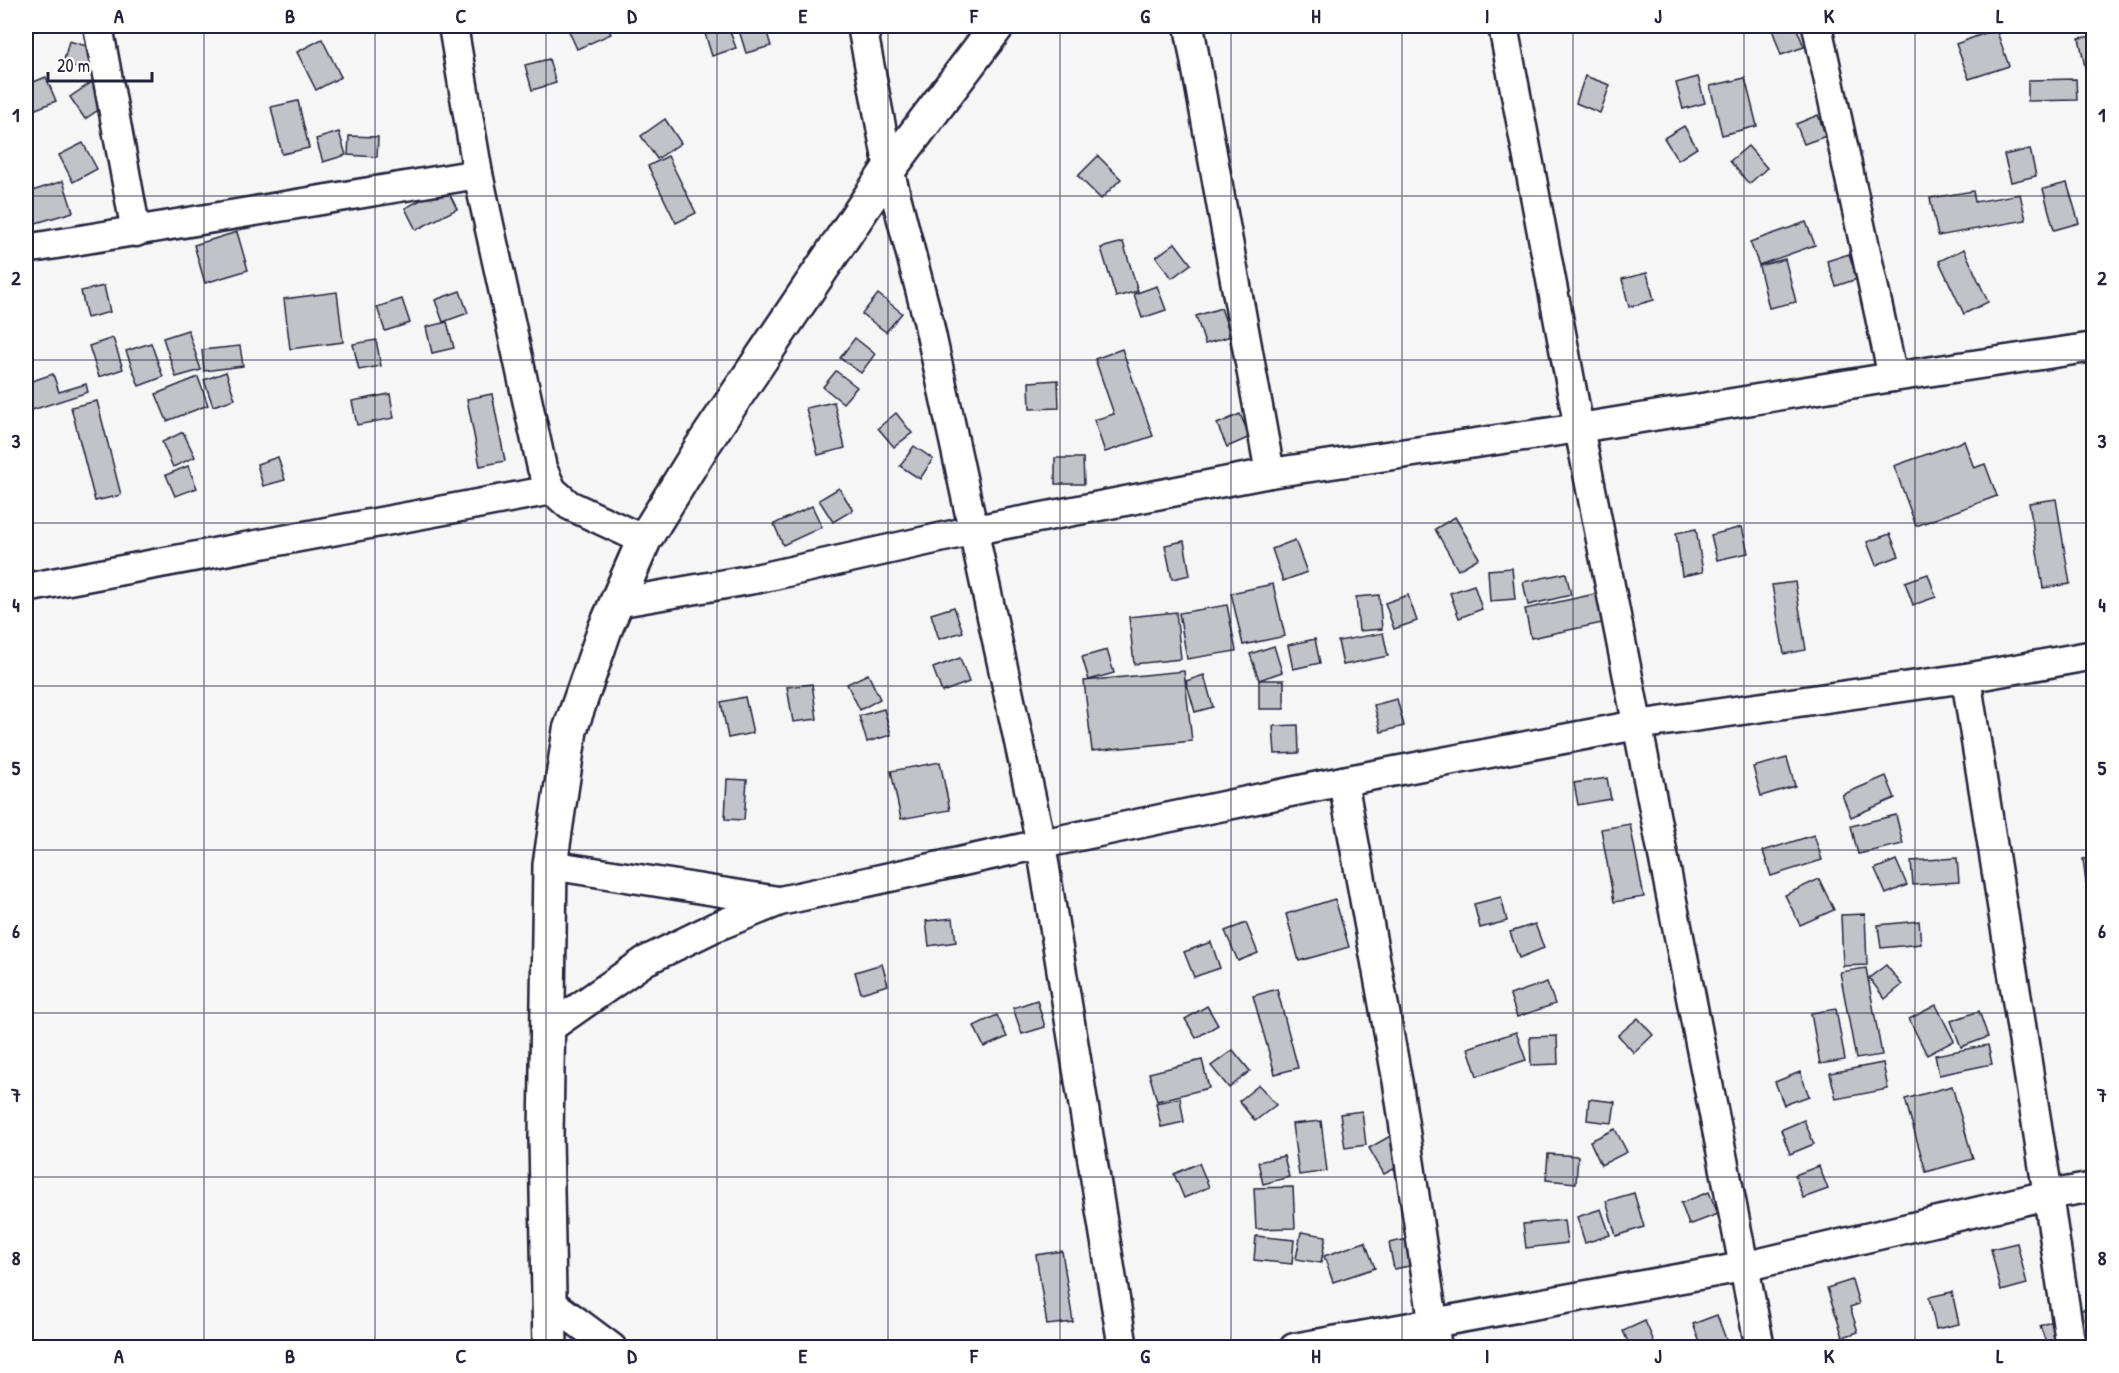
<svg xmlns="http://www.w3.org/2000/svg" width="2119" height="1373" font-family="'Patrick Hand',sans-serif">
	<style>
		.building { fill: #c2c2c9; stroke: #22223b; stroke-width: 1.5 }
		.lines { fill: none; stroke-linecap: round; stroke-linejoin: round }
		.minor-casing { stroke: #22223b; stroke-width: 33 }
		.secondary-casing { stroke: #22223b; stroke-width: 38 }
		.minor { stroke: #fff; stroke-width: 28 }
		.secondary { stroke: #fff; stroke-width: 33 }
		.grid { fill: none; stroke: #22223b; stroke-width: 1.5; stroke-opacity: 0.55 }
		.neatline { fill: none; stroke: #22223b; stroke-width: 2 }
		.grid-label { font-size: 20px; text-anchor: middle; font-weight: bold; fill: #22223b }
	</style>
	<rect width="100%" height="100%" fill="#f6f6f7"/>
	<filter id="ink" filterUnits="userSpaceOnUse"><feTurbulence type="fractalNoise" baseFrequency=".0167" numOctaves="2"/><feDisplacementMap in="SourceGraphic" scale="12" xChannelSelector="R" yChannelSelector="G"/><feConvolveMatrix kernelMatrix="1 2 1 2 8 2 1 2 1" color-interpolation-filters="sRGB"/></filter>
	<g filter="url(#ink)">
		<!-- building -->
		<g class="building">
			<polygon points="570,26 607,26 611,34 577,49 567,27"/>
			<polygon points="718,26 728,26 736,48 712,56 704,30"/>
			<polygon points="744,26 765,26 771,46 746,53 738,27"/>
			<polygon points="1783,26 1796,26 1804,47 1781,55 1772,29"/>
			<polygon points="1996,29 2009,66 1969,79 1956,44"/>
			<polygon points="2094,36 2094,66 2085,67 2079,38"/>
			<polygon points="322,39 341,77 316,90 297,52"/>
			<polygon points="69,41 97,49 90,72 63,64"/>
			<polygon points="549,59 556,83 532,90 525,65"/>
			<polygon points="1585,76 1610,85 1600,113 1576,103"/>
			<polygon points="46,77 56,101 26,113 26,85"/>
			<polygon points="1698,77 1705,103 1683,109 1676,83"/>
			<polygon points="1745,78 1757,126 1722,135 1710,86"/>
			<polygon points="2076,79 2077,100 2028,101 2028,80"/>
			<polygon points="95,80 110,102 85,119 70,97"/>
			<polygon points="298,101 309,148 282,154 271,107"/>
			<polygon points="1818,115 1826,136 1804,144 1796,124"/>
			<polygon points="665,119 681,143 657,159 641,136"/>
			<polygon points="1684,126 1697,148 1678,160 1664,138"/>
			<polygon points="339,132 346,155 323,162 316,139"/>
			<polygon points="349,136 378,137 377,157 348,155"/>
			<polygon points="2094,142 2094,162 2090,143"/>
			<polygon points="83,143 97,169 73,182 59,155"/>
			<polygon points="1748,146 1767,168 1749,184 1730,161"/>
			<polygon points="2030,149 2036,176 2011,182 2004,155"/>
			<polygon points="668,156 696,213 676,223 648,166"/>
			<polygon points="1098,156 1121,179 1101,199 1078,176"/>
			<polygon points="63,181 73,212 26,226 26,193"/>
			<polygon points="2067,183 2079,223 2054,230 2043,189"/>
			<polygon points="446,187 457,209 416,230 405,208"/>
			<polygon points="1973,191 1975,202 2020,194 2026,220 1938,236 1930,198"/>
			<polygon points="1806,222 1815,245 1759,265 1750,242"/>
			<polygon points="237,232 248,270 205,283 194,245"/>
			<polygon points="1123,242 1138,291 1116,297 1101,248"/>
			<polygon points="1175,243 1191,264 1172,278 1156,257"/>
			<polygon points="1964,249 1988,302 1964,314 1939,261"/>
			<polygon points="1849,254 1857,279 1836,286 1827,261"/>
			<polygon points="1785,259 1796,302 1769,308 1759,266"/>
			<polygon points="1647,273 1654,300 1629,307 1622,279"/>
			<polygon points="104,286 110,312 87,318 81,291"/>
			<polygon points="1157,286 1166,310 1142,318 1134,294"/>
			<polygon points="460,291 468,313 443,322 435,300"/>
			<polygon points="337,292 343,342 290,349 284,299"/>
			<polygon points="878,294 902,313 886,332 862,314"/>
			<polygon points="402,299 410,323 385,331 377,307"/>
			<polygon points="1221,308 1231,336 1205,344 1196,316"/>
			<polygon points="447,322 454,348 432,353 426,327"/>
			<polygon points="188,330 201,370 176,377 163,338"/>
			<polygon points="113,338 123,369 99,377 89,346"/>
			<polygon points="855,338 875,354 861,373 840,358"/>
			<polygon points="376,340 381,366 359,370 353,344"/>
			<polygon points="151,343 163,377 139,386 126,351"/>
			<polygon points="240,346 243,366 204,371 202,350"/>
			<polygon points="1122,349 1153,436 1105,452 1094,420 1114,414 1095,359"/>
			<polygon points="836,371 857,387 843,403 823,387"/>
			<polygon points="226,372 235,399 213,406 204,380"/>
			<polygon points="53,374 59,392 86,384 88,392 26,412 26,383"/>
			<polygon points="198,377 208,405 167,421 156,394"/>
			<polygon points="1058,380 1059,408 1030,409 1029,382"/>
			<polygon points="390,394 394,418 357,425 352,401"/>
			<polygon points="492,394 505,461 480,466 467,399"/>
			<polygon points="97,401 121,495 95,501 71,407"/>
			<polygon points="834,402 845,448 818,455 806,408"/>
			<polygon points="896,413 912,433 894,447 878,428"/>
			<polygon points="1240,414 1250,437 1227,447 1217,424"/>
			<polygon points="183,432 195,457 173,467 162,442"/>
			<polygon points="1964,441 1974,468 1985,464 1997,496 1916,526 1894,466"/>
			<polygon points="914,446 933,459 920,479 900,466"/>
			<polygon points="278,457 285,480 263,486 257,464"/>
			<polygon points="1055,458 1083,458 1084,484 1055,484"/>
			<polygon points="188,466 197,488 175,496 166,475"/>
			<polygon points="839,488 853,510 833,522 819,500"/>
			<polygon points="2056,499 2070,584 2043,588 2029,503"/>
			<polygon points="812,506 822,527 783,545 774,524"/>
			<polygon points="1455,517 1479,558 1458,570 1435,529"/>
			<polygon points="1742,527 1748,553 1717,560 1711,535"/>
			<polygon points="1696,529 1703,572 1682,576 1676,533"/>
			<polygon points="1890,534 1899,556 1876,565 1867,542"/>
			<polygon points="1295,540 1307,572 1283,581 1272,549"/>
			<polygon points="1184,541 1190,575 1172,579 1165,545"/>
			<polygon points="1512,568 1515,599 1490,601 1488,570"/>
			<polygon points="1566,573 1571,595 1528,605 1523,582"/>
			<polygon points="1928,574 1936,597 1913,605 1905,582"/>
			<polygon points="1795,582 1806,650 1784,654 1772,585"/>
			<polygon points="1273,584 1285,636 1243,645 1231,593"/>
			<polygon points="1474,585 1482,609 1459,618 1450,593"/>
			<polygon points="1600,593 1607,622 1531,638 1525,609"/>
			<polygon points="1379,595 1382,629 1359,631 1356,597"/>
			<polygon points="1408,595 1417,621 1394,629 1385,603"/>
			<polygon points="1227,605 1236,651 1187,659 1179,613"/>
			<polygon points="954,607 963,632 939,639 931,614"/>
			<polygon points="1176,612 1181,659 1134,664 1129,617"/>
			<polygon points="1383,633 1388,656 1343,665 1338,641"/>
			<polygon points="1315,639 1320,663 1293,669 1288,645"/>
			<polygon points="1274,646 1282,672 1259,680 1250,654"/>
			<polygon points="1107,650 1114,673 1089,680 1082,657"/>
			<polygon points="960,658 969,682 942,692 933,668"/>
			<polygon points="1184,671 1192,741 1092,751 1084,681"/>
			<polygon points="868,674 880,699 860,710 847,684"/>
			<polygon points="1204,675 1213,707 1195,712 1186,681"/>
			<rect x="1259" y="680" width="25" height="29"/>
			<polygon points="812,684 817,719 793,722 787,687"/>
			<polygon points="745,697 753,733 728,738 721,702"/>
			<polygon points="1397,699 1404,726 1381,732 1374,705"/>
			<polygon points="884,709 891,735 867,742 859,716"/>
			<polygon points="1298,725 1299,753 1275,754 1273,726"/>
			<polygon points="1787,758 1795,786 1761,796 1753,767"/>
			<polygon points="940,762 950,810 901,819 891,771"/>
			<polygon points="1886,776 1895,798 1851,817 1842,795"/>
			<polygon points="1607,778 1611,799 1578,805 1574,783"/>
			<polygon points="727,779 747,780 744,820 725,819"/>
			<polygon points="1896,815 1903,844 1858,854 1851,826"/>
			<polygon points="1630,824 1644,897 1614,902 1601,829"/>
			<polygon points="1814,835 1822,860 1771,876 1763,851"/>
			<polygon points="1957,858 1959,882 1913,885 1911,861"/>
			<polygon points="2094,858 2094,883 2086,883 2083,859"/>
			<polygon points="1896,860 1907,885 1886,894 1875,869"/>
			<polygon points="1819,879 1834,910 1800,925 1785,895"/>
			<polygon points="1501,897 1507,921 1480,928 1474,904"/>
			<polygon points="1335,899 1349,947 1299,961 1286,914"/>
			<polygon points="1865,914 1867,965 1843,966 1841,915"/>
			<polygon points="953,918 956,942 929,946 926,921"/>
			<polygon points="1919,921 1921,944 1881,948 1878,925"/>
			<polygon points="1246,923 1258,953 1238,961 1225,931"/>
			<polygon points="1535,924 1544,948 1519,958 1510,932"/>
			<polygon points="2094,932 2094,954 2087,935"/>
			<polygon points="1211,942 1220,968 1194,977 1184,952"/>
			<polygon points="882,964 888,985 861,993 855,972"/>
			<polygon points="1886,965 1902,985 1885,999 1869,978"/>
			<polygon points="1866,968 1882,1055 1856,1059 1840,972"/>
			<polygon points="1547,982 1555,1004 1517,1017 1510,995"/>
			<polygon points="1277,989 1298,1068 1275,1074 1253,996"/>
			<polygon points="1037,1000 1045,1027 1022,1034 1013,1008"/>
			<polygon points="1936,1005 1954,1041 1927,1055 1909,1019"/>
			<polygon points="1207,1006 1218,1025 1196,1038 1185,1019"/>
			<polygon points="1836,1009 1845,1060 1820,1064 1811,1013"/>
			<polygon points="1979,1011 1988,1037 1961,1047 1951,1021"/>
			<polygon points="997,1015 1007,1037 984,1047 974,1026"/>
			<polygon points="1638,1018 1653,1035 1634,1053 1618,1035"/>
			<polygon points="1516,1032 1526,1060 1477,1076 1468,1048"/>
			<polygon points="1557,1036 1558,1064 1531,1065 1530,1037"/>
			<polygon points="1988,1045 1992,1064 1939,1075 1935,1055"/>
			<polygon points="1233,1050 1250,1071 1229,1088 1211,1066"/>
			<polygon points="1202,1060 1209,1088 1157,1101 1149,1073"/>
			<polygon points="1883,1063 1888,1089 1836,1099 1830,1073"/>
			<polygon points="1800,1072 1809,1096 1784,1105 1775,1082"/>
			<polygon points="1259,1085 1276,1105 1255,1121 1239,1101"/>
			<polygon points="1952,1086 1973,1159 1926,1172 1905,1099"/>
			<polygon points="1180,1098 1184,1122 1161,1127 1156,1103"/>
			<polygon points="1589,1099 1615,1102 1612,1123 1587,1120"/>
			<polygon points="1362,1111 1366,1145 1345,1148 1340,1114"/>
			<polygon points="1804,1120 1814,1144 1790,1154 1781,1130"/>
			<polygon points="1321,1121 1327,1171 1299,1175 1292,1124"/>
			<polygon points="1615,1129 1627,1152 1601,1165 1590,1141"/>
			<polygon points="1392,1135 1407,1162 1384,1174 1369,1148"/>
			<polygon points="1548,1154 1578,1156 1576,1183 1546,1180"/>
			<polygon points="1284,1156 1289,1177 1263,1184 1258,1162"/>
			<polygon points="1199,1163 1209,1187 1184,1198 1174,1174"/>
			<polygon points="1819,1166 1828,1189 1803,1198 1795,1175"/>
			<polygon points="1293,1187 1295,1228 1256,1229 1254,1188"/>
			<polygon points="1709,1192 1718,1214 1689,1225 1681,1203"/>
			<polygon points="1634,1193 1644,1227 1616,1236 1606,1201"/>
			<polygon points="1601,1209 1610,1235 1585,1243 1577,1217"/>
			<polygon points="1564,1220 1567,1243 1526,1248 1523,1224"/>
			<polygon points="1301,1232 1326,1236 1321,1263 1296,1259"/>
			<polygon points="1256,1236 1294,1240 1292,1264 1254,1260"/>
			<polygon points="1413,1238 1419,1264 1394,1269 1389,1243"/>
			<polygon points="1365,1242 1375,1268 1333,1282 1324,1256"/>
			<polygon points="2017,1243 2027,1284 2001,1291 1991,1249"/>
			<polygon points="1062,1251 1073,1322 1047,1325 1036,1255"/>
			<polygon points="1852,1280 1859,1304 1850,1307 1858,1332 1843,1337 1827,1288"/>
			<polygon points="1952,1292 1959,1324 1936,1329 1929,1297"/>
			<polygon points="2085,1309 2094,1333 2056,1348 2048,1348 2040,1326"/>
			<polygon points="1717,1315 1727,1342 1713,1348 1702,1348 1693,1324"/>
			<polygon points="1645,1321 1656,1346 1631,1348 1623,1331"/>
		</g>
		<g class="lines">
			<!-- minor casing -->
			<g class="minor-casing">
				<g id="minor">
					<polyline points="98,26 136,232"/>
					<polyline points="453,26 478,174 542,468 552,490 569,505 644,540"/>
					<polyline points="862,26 889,169 928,320 1041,844 1123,1348"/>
					<polyline points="1189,26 1270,473"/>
					<polyline points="1503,26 1579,428 1760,1348"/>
					<polyline points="1817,26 1893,377"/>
					<polyline points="26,249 478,174"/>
					<polyline points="26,588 552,490"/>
					<polyline points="616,603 760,578 975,530 1270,473 1579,428 1893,377 2094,347"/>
					<polyline points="1966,678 2048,1195 2071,1348"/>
					<polyline points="1343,781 1398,1084 1437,1348"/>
					<polyline points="550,865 778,901"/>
					<polyline points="548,1029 645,961 715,927 780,901 1041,844 1343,781 1637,725 1966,678 2094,655"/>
					<polyline points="549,1301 612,1348"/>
					<polyline points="1294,1348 1743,1267 2048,1195 2094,1187"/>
				</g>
			</g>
			<!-- secondary casing -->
			<g class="secondary-casing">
				<polyline id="secondary" points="550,1348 546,1138 550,865 570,730 605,629 644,540 701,448 889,169 997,26"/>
			</g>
			<!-- minor -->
			<use href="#minor" class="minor"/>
			<!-- secondary -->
			<use href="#secondary" class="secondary"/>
		</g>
	</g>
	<!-- grid -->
	<path class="grid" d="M204,26V1348M375,26V1348M546,26V1348M717,26V1348M888,26V1348M1060,26V1348M1231,26V1348M1402,26V1348M1573,26V1348M1744,26V1348M1915,26V1348M26,196H2094M26,360H2094M26,523H2094M26,686H2094M26,850H2094M26,1013H2094M26,1177H2094"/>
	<!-- margin -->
	<rect width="2119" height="1373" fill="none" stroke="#fff" stroke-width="66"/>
	<!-- scale -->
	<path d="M48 72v9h104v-9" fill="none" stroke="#22223b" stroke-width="3"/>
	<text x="57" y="72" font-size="18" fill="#22223b" stroke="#ffffff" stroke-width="4.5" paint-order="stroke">20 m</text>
	<rect x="33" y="33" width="2053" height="1307" class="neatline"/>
	<g class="grid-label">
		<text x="119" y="23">A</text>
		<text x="290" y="23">B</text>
		<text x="461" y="23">C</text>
		<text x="632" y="23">D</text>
		<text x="803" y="23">E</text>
		<text x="974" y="23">F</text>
		<text x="1145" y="23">G</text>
		<text x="1316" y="23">H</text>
		<text x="1487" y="23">I</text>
		<text x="1658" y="23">J</text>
		<text x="1829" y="23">K</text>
		<text x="2000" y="23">L</text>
		<text x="16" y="122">1</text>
		<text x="2102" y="122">1</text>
		<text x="16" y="285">2</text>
		<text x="2102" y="285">2</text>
		<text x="16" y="448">3</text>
		<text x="2102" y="448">3</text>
		<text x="16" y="612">4</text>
		<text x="2102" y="612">4</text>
		<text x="16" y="775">5</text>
		<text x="2102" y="775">5</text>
		<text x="16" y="938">6</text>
		<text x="2102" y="938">6</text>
		<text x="16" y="1102">7</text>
		<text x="2102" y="1102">7</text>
		<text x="16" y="1265">8</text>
		<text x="2102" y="1265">8</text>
		<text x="119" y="1363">A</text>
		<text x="290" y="1363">B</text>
		<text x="461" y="1363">C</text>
		<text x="632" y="1363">D</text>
		<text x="803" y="1363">E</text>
		<text x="974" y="1363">F</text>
		<text x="1145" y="1363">G</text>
		<text x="1316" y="1363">H</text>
		<text x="1487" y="1363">I</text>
		<text x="1658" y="1363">J</text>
		<text x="1829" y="1363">K</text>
		<text x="2000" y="1363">L</text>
	</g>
</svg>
